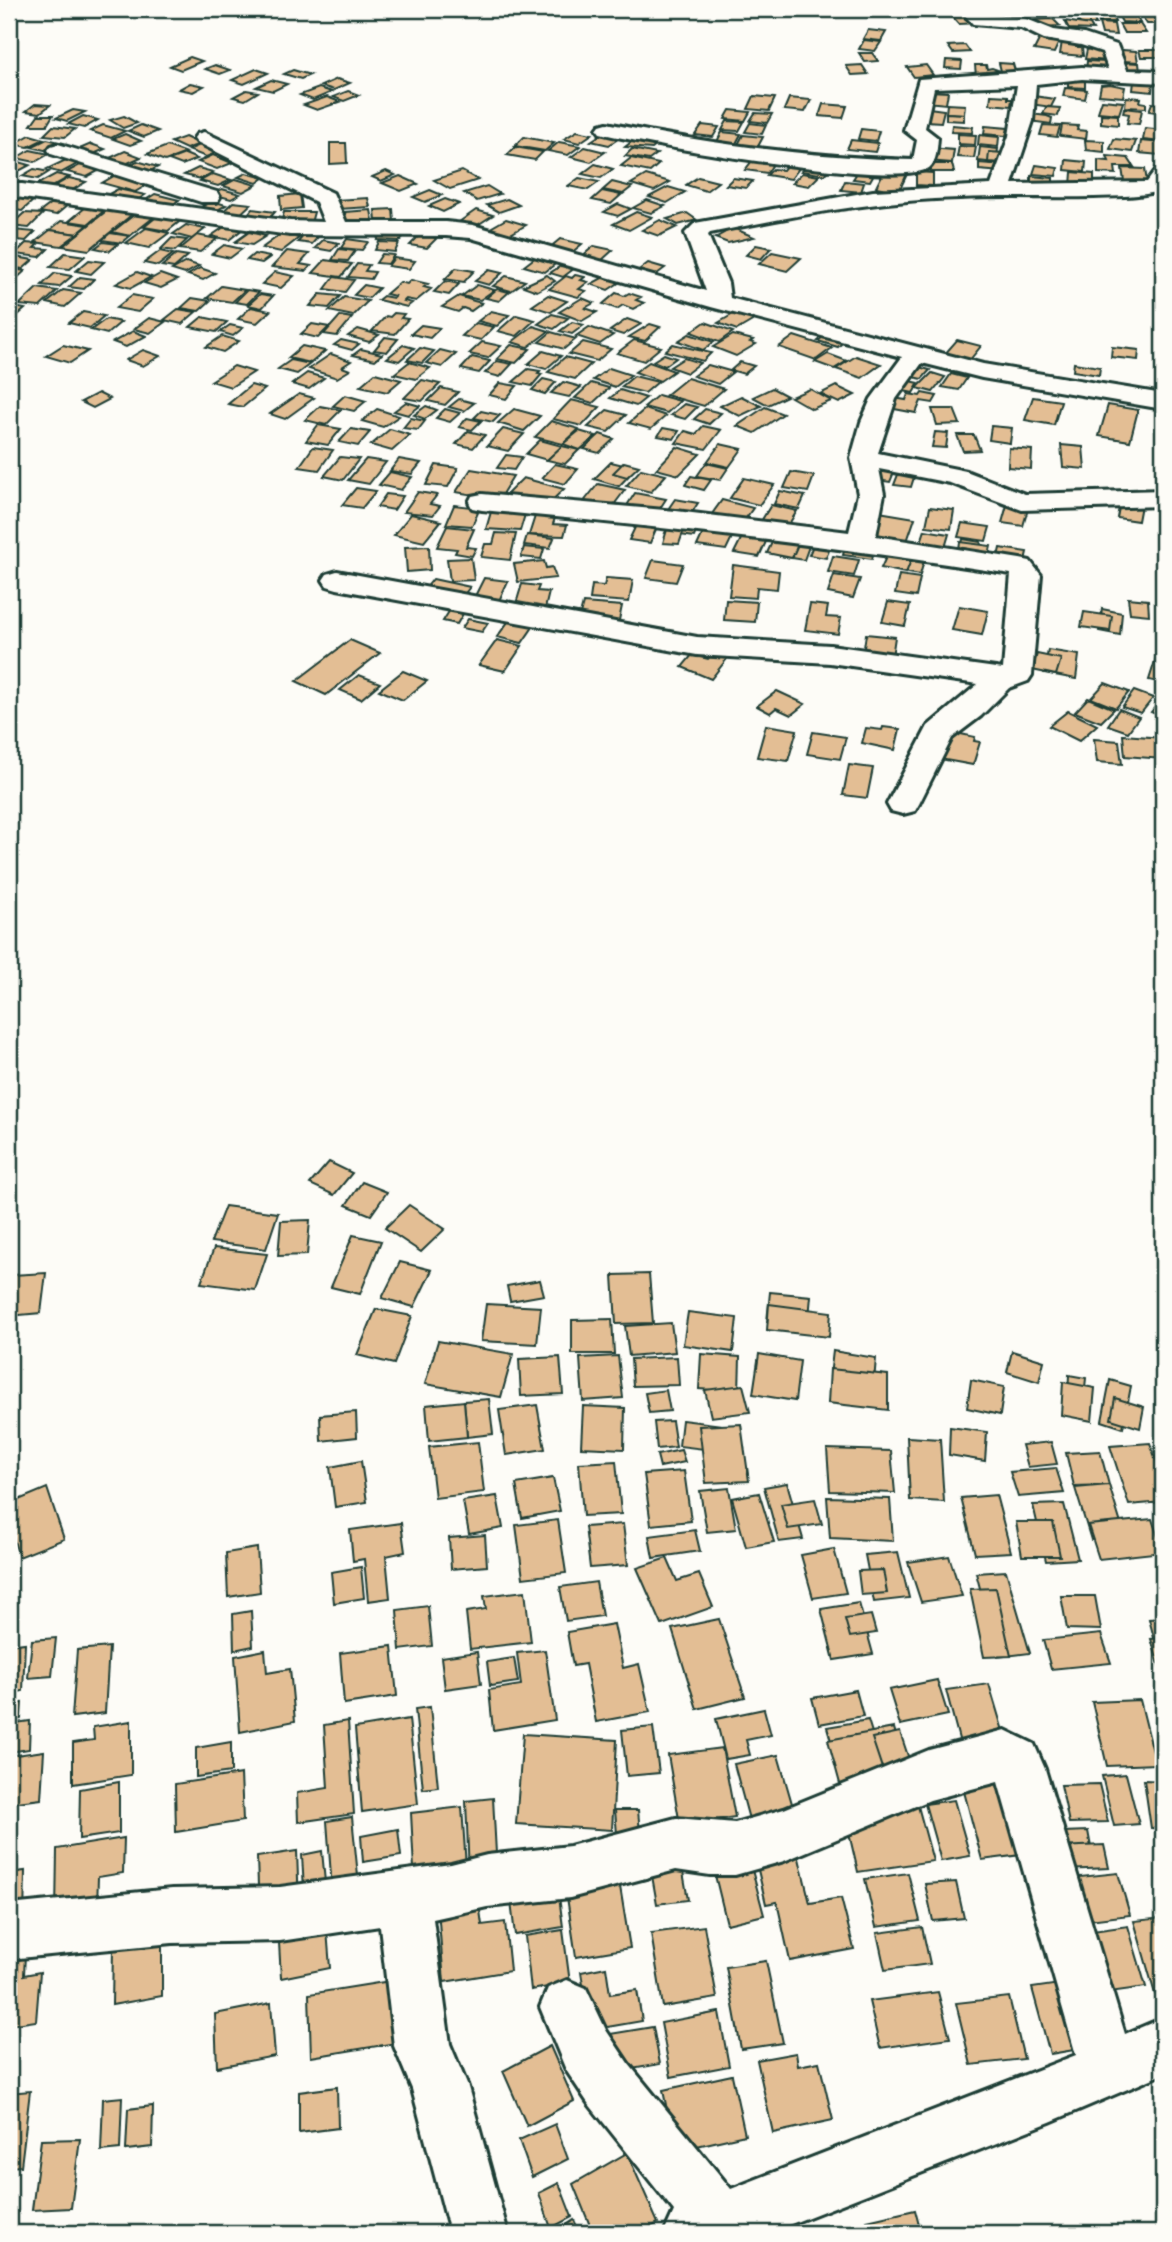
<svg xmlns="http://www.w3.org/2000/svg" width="1172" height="2242" font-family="Itim,sans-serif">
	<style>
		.building { fill: #e3be94; stroke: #1f3d34; stroke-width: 2 }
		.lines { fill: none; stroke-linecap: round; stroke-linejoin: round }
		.minor-casing { stroke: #1f3d34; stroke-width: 6 }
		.minor { fill: #fdfcf7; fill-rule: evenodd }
	</style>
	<rect width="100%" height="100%" fill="#fdfcf7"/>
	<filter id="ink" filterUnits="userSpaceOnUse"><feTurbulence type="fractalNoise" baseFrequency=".0143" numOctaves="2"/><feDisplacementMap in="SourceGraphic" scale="14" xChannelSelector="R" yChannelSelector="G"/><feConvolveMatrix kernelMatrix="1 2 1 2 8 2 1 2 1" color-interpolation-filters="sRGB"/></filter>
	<g filter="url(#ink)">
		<!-- building -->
		<g class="building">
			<polygon points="1096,13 1112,14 1115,22 1099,22"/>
			<polygon points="1117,13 1136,13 1140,23 1122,22"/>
			<polygon points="1140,13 1158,13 1163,24 1147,24"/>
			<polygon points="972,15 979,23 959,24 952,16"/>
			<polygon points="1076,15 1092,15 1096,24 1080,24"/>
			<polygon points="1053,19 1060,26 1039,27 1032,20"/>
			<polygon points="1065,21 1090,25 1093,30 1069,29"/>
			<polygon points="1099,23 1114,24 1116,35 1102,34"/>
			<polygon points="1119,24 1140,24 1146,33 1124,33"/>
			<polygon points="868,30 886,32 881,41 863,39"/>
			<polygon points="1040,38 1060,40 1054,53 1034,50"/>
			<polygon points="864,40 881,42 875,51 859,49"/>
			<polygon points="1062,41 1075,42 1076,47 1082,47 1083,56 1060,54"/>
			<polygon points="965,45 970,52 953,53 948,46"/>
			<polygon points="1087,49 1104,50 1108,61 1085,59"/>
			<polygon points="1122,50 1136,51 1138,62 1124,61"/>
			<polygon points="1139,50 1161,50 1163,57 1141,57"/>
			<polygon points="859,53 872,53 878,61 865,62"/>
			<polygon points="190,57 202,61 181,70 170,66"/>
			<polygon points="946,60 962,61 961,69 945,68"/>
			<polygon points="1087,61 1106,62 1105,72 1086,71"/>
			<polygon points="1122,62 1139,63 1140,72 1124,71"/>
			<polygon points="999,63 1013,64 1015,71 1001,71"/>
			<polygon points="215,65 230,70 220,74 205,69"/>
			<polygon points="862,65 868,74 852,75 846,66"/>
			<polygon points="926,65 933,75 914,77 907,67"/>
			<polygon points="975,65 986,65 987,69 992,68 998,70 991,73 1000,73 976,76"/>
			<polygon points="256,69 268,73 244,84 232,80"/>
			<polygon points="293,70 310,75 301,79 284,74"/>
			<polygon points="1068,78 1085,79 1085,88 1068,87"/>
			<polygon points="337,79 350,83 334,90 321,86"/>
			<polygon points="271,80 287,84 273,91 256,87"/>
			<polygon points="1134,81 1153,82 1152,92 1133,90"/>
			<polygon points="190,83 204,86 193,92 179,89"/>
			<polygon points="1110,84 1125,87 1123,97 1099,95 1101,85"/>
			<polygon points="319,88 332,92 313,100 300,95"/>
			<polygon points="1065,88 1087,90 1085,99 1063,96"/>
			<polygon points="246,90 258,92 245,100 233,97"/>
			<polygon points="348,91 359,95 344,101 333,97"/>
			<polygon points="929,91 948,92 946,104 927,102"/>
			<polygon points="991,95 1008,96 1008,99 1012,99 1011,106 990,104"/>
			<polygon points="754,96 775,98 769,111 748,109"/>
			<polygon points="1034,96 1055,99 1051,107 1030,104"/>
			<polygon points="327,97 340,102 317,110 304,105"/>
			<polygon points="1126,97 1141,98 1140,102 1146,103 1146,108 1125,107"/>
			<polygon points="789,98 811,100 805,112 784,110"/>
			<polygon points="1102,100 1123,102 1119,114 1098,112"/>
			<polygon points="1152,103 1163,104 1163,113 1149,111"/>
			<polygon points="35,104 50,105 40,113 26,111"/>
			<polygon points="823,104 847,106 843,118 819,116"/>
			<polygon points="947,104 965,105 964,114 946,113"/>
			<polygon points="1046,107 1060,108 1058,116 1043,114"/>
			<polygon points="929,108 944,110 941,122 926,121"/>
			<polygon points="1124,108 1142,110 1139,124 1127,123 1129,114 1123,113"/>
			<polygon points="73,110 85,112 67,121 56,118"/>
			<polygon points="730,110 750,112 745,121 725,119"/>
			<polygon points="755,113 772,114 767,123 750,121"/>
			<polygon points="946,113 964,114 964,121 946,120"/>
			<polygon points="1031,114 1047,116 1052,118 1051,124 1029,121"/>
			<polygon points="1101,114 1118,115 1118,125 1101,123"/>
			<polygon points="38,115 53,115 47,125 31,125"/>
			<polygon points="83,116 98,120 84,128 68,124"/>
			<polygon points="124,116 137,123 123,128 110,120"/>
			<polygon points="727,121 744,122 739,131 722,130"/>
			<polygon points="750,123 766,125 762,134 745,132"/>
			<polygon points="103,125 125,131 111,138 90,131"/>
			<polygon points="141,125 158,131 144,137 128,131"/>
			<polygon points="702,125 719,127 713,137 695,135"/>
			<polygon points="952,125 973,127 972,133 951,132"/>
			<polygon points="1043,125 1060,126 1057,137 1040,135"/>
			<polygon points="1062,125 1078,126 1077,130 1087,131 1086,139 1060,136"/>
			<polygon points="53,126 75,129 65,137 44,135"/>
			<polygon points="985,126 1008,128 1006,136 984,134"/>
			<polygon points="1145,128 1163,130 1162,142 1143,140"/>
			<polygon points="861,129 879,131 876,141 858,139"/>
			<polygon points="577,131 592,134 579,143 564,139"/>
			<polygon points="606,131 624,135 609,145 591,141"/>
			<polygon points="722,132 741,134 732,151 713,149"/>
			<polygon points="125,134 141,141 130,145 113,139"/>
			<polygon points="958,134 976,135 975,145 958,144"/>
			<polygon points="30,135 44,139 28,147 14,144"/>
			<polygon points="743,135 763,137 754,154 734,152"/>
			<polygon points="979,135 999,137 998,147 978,145"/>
			<polygon points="639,136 662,141 652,149 625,147"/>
			<polygon points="185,137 200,144 186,149 171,142"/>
			<polygon points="524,137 554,143 545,151 515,146"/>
			<polygon points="47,139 64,143 49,151 31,147"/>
			<polygon points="1114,139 1136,141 1132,152 1110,149"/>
			<polygon points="851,140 878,143 875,152 847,149"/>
			<polygon points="1085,140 1104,141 1104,152 1086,150"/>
			<polygon points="1141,141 1162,143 1160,155 1139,153"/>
			<polygon points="559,142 580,146 568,155 548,151"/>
			<polygon points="330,143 346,143 347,163 330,164"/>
			<polygon points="91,144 105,149 89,156 75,151"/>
			<polygon points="200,145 218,152 206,157 188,150"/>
			<polygon points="167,146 186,153 165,161 147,154"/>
			<polygon points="959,146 976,147 974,158 957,157"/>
			<polygon points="515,147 543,152 535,160 507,155"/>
			<polygon points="585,147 605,152 591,162 571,157"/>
			<polygon points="980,147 998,149 996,163 978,161"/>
			<polygon points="929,148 954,150 952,163 927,161"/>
			<polygon points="632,149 657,154 649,160 625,156"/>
			<polygon points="30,150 49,154 35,162 16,158"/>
			<polygon points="125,151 141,157 119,167 103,161"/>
			<polygon points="989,152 1004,153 1002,163 988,162"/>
			<polygon points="185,154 197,159 182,165 169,160"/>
			<polygon points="213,155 232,163 217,169 198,162"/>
			<polygon points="1107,156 1128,158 1134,167 1115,167 1116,174 1098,173 1098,160 1109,161"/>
			<polygon points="755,157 776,160 767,173 745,170"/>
			<polygon points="70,158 83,161 61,173 47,169"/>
			<polygon points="631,158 659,164 650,172 621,166"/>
			<polygon points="1066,160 1086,162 1085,172 1065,170"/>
			<polygon points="137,161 158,167 143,175 122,168"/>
			<polygon points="790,161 803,163 791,179 767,175 773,169 783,170"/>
			<polygon points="19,162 30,165 17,172 9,171"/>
			<polygon points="810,162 833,166 825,175 801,171"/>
			<polygon points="979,163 1003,165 1002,172 979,170"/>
			<polygon points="595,164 613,169 601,178 582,174"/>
			<polygon points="928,164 952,164 954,172 930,172"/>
			<polygon points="80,165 100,170 87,177 67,172"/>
			<polygon points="1036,165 1058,168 1056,176 1033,174"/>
			<polygon points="886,167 909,170 899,191 876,187"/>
			<polygon points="198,168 213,172 201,179 184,175"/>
			<polygon points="1122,168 1145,169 1147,182 1124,181"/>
			<polygon points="34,169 49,172 38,179 22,176"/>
			<polygon points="859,170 875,172 870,181 853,179"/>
			<polygon points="386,171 395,175 381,181 372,177"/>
			<polygon points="462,171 478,180 450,189 434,180"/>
			<polygon points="916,172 933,173 933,186 916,185"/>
			<polygon points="1072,172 1094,174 1094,187 1071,186"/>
			<polygon points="119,173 152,182 135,192 102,183"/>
			<polygon points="246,173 264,178 257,183 238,177"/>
			<polygon points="802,173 819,176 809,186 792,183"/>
			<polygon points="56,174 69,177 44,191 32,187"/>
			<polygon points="213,174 231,180 218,186 200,181"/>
			<polygon points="646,175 670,182 654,191 631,184"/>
			<polygon points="400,176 418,184 401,191 382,183"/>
			<polygon points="1031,176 1053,178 1053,185 1031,183"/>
			<polygon points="698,177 718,182 706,191 686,185"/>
			<polygon points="69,178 86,182 67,193 50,189"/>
			<polygon points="579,178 599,182 588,190 568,186"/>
			<polygon points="733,178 753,181 746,188 726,185"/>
			<polygon points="236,179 256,185 243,192 223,186"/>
			<polygon points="845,181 864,183 861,192 841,190"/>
			<polygon points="612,182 632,187 623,194 603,190"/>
			<polygon points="487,186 500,194 477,201 464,193"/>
			<polygon points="668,187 685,192 667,203 649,197"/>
			<polygon points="118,189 145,195 131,204 103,197"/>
			<polygon points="222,189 240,194 231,199 212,194"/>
			<polygon points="430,190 442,195 425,202 413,197"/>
			<polygon points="602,191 621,195 611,204 592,200"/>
			<polygon points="155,194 179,200 164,210 139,204"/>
			<polygon points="300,194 302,208 281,210 280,196"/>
			<polygon points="13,198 34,200 22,211 9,209 9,201"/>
			<polygon points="368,198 370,207 338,209 336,200"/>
			<polygon points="445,199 459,204 443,212 429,206"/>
			<polygon points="507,199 519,205 499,212 487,205"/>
			<polygon points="647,200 665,206 651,213 633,208"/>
			<polygon points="212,201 226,205 212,213 197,209"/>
			<polygon points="233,202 251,204 236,218 219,215"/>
			<polygon points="52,203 68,205 56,215 40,212"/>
			<polygon points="618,204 631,209 618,216 604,212"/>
			<polygon points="86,207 105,210 88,224 69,221"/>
			<polygon points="110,208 135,212 89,250 63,246"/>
			<polygon points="252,209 275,212 267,221 244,219"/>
			<polygon points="393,209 394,221 376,222 375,210"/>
			<polygon points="371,210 374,226 347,227 345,212"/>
			<polygon points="476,210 493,215 476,226 459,222"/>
			<polygon points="139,211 158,214 130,236 112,232"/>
			<polygon points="284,212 314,212 311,223 281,223"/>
			<polygon points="636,212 652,217 629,230 613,224"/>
			<polygon points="24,213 43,214 29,228 10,226"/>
			<polygon points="687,213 697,220 678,225 667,219"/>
			<polygon points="160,214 184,218 168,231 144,227"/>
			<polygon points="506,219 526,225 507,236 487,230"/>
			<polygon points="660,220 677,227 659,236 642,230"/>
			<polygon points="61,221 88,225 77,234 50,230"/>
			<polygon points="186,225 205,229 192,239 173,234"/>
			<polygon points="227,225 244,228 229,240 211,236"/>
			<polygon points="146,228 169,233 149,248 126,243"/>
			<polygon points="733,228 754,237 728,243 715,238"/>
			<polygon points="13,230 35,232 26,241 9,239 9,234"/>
			<polygon points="50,230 77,234 61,246 35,242"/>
			<polygon points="249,232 266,236 252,245 235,242"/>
			<polygon points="381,232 405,233 401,241 377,240"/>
			<polygon points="110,233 130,236 122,243 102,240"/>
			<polygon points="281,234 299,238 281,252 262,248"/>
			<polygon points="305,234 319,236 312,244 298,242"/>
			<polygon points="197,235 217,239 200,252 180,249"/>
			<polygon points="420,235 437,238 427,248 410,245"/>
			<polygon points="172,238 187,240 175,251 161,249"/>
			<polygon points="347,239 368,242 362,250 341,248"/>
			<polygon points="560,239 582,244 570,254 548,249"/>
			<polygon points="323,240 339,243 331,251 315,248"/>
			<polygon points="103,242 118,244 110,251 95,248"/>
			<polygon points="379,242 399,243 395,252 375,250"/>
			<polygon points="26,243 38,244 34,248 48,249 40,257 15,254"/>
			<polygon points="224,245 242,249 230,258 212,254"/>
			<polygon points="756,245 771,248 761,259 746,255"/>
			<polygon points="594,246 613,250 601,261 581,257"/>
			<polygon points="339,249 355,251 348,261 332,260"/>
			<polygon points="160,251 173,254 158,266 144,263"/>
			<polygon points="287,251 309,254 300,264 311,266 306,271 272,267"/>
			<polygon points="772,252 801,258 787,271 759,264"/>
			<polygon points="65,253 85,256 70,269 50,267"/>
			<polygon points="176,254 188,256 174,268 162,266"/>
			<polygon points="254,254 270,257 262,263 247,260"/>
			<polygon points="382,254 394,255 388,264 376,263"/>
			<polygon points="537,256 558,262 545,272 524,266"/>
			<polygon points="16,257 33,260 23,269 9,267"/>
			<polygon points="394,258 415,261 409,269 388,266"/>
			<polygon points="89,260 104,262 91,274 76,271"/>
			<polygon points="325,260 352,264 341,277 313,273"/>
			<polygon points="186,262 199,266 185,274 172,270"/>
			<polygon points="648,263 665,268 653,277 636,272"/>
			<polygon points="357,264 369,265 365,271 375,272 371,279 348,277"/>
			<polygon points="562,265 575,268 563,277 550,273"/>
			<polygon points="200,268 215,273 203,280 188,275"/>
			<polygon points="456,268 474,271 464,282 445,279"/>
			<polygon points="13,269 25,271 14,281 9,280 9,273"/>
			<polygon points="489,270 502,273 489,285 475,281"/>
			<polygon points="137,272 151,277 131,288 116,284"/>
			<polygon points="275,272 294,276 281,288 262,284"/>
			<polygon points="55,273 72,276 59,287 42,285"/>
			<polygon points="160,274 177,280 161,288 144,283"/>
			<polygon points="547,275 555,281 537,291 523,286"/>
			<polygon points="575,275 585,277 581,280 588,282 579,289 586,291 578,297 549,289 566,276 572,278"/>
			<polygon points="506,276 525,281 511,291 493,286"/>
			<polygon points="80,277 94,279 84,289 69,287"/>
			<polygon points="334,277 354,280 345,292 325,289"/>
			<polygon points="604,277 620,282 608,290 591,284"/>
			<polygon points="411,280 428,284 424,287 431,289 416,301 406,299 404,301 412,303 407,307 378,300 383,296 393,298 395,296 386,294 400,282 407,284"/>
			<polygon points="445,281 459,284 449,295 434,292"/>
			<polygon points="364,285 379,288 369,298 354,295"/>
			<polygon points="477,285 494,290 480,300 462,296"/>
			<polygon points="221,286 245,290 232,302 207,298"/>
			<polygon points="37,288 57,291 40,307 19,305"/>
			<polygon points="497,289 509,292 499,301 486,298"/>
			<polygon points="63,290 81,293 65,307 47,303"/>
			<polygon points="247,290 259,292 247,304 235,302"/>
			<polygon points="616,293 624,296 629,293 641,297 636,300 644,303 633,309 623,305 617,309 603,304"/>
			<polygon points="260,294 273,296 262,308 248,305"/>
			<polygon points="320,294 340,296 329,308 310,306"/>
			<polygon points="132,295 153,299 138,312 116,308"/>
			<polygon points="548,295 567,301 551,312 532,306"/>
			<polygon points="459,296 474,301 482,303 471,311 463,308 458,312 442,307"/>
			<polygon points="344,297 368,301 353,316 329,311"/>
			<polygon points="192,298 210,301 199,311 181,308"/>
			<polygon points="582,298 594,303 585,308 597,312 582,321 559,312"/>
			<polygon points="9,306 25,309 10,322"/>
			<polygon points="251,307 270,311 257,323 238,319"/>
			<polygon points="178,309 196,312 182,324 164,320"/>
			<polygon points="491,311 509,315 497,326 478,321"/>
			<polygon points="83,312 104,316 90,328 69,323"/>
			<polygon points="394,313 404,314 401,318 408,319 395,334 372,331 386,316 390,317"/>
			<polygon points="735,313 754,320 737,330 718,323"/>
			<polygon points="552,314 568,318 554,329 538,324"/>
			<polygon points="516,315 535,320 517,336 498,331"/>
			<polygon points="340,316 352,318 337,336 324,334"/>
			<polygon points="202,317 227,322 216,332 190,327"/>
			<polygon points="149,318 165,322 150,333 134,329"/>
			<polygon points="106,319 121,322 107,334 91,330"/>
			<polygon points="627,319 641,324 623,335 610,331"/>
			<polygon points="572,322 584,325 572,334 560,331"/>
			<polygon points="705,322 733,332 719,342 691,332"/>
			<polygon points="476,323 494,327 481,340 462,336"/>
			<polygon points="312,324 329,327 318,338 301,334"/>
			<polygon points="650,324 660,327 645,341 629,337"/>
			<polygon points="230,325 243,328 233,336 220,332"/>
			<polygon points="421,325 440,328 430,338 411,334"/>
			<polygon points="533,326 549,331 528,347 512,342"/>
			<polygon points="589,327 613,335 600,344 576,336"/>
			<polygon points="358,329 379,335 369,342 348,336"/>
			<polygon points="133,331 146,336 126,347 113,342"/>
			<polygon points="551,332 576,339 564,349 539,342"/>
			<polygon points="689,334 714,342 703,350 678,341"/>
			<polygon points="733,335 753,340 750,342 756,344 736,356 713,347"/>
			<polygon points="222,336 239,341 223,352 206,347"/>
			<polygon points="794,336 832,348 816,360 779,347"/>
			<polygon points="385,337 398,339 387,352 374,350"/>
			<polygon points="823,337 843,342 838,347 818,341"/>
			<polygon points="341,340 359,344 352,350 334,345"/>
			<polygon points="634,340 661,347 644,361 617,353"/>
			<polygon points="957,340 981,346 969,361 944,355"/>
			<polygon points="482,342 501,346 488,358 469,354"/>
			<polygon points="583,342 611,349 597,361 569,354"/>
			<polygon points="673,344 711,353 703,361 665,351"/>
			<polygon points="63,345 88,351 70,363 46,356"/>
			<polygon points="403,345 414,348 399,361 387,358"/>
			<polygon points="511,345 530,349 516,363 497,359"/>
			<polygon points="302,346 325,351 311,363 288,358"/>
			<polygon points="1112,347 1139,350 1138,360 1111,357"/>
			<polygon points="420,348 434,351 422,363 407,360"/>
			<polygon points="361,349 382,354 375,360 353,355"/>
			<polygon points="143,350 160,356 143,366 126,360"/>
			<polygon points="440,350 456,354 442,367 426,363"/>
			<polygon points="543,351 561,356 546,369 528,364"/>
			<polygon points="331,354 351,361 342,367 350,370 337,378 309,369"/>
			<polygon points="664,354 676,358 665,366 653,361"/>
			<polygon points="828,354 847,361 834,369 815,362"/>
			<polygon points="856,356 881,364 862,378 836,369"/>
			<polygon points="472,357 490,361 479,373 461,369"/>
			<polygon points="565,357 591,364 575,379 548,372"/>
			<polygon points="684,358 700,363 687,373 670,367"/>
			<polygon points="291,360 310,364 297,374 278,369"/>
			<polygon points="497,361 512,364 500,377 485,373"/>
			<polygon points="409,362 430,368 416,379 394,374"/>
			<polygon points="649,362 674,371 660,381 635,372"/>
			<polygon points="740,362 754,366 744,374 731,370"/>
			<polygon points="1074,363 1100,367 1099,375 1073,371"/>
			<polygon points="708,365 733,372 718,384 693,376"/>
			<polygon points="911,365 930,370 922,379 903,375"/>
			<polygon points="234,366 254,372 231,387 211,381"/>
			<polygon points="609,368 631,375 615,387 593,380"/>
			<polygon points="528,369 540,371 538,373 542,374 532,386 513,382"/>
			<polygon points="307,373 324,378 309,389 292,384"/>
			<polygon points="375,373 401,380 387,392 360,386"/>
			<polygon points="932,373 945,377 933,392 917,388"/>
			<polygon points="951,374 967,378 959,390 942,387"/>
			<polygon points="634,376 658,382 645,393 621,387"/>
			<polygon points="687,378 724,389 704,406 666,395"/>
			<polygon points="543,379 556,382 545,394 532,390"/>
			<polygon points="901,379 919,383 913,393 895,389"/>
			<polygon points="422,380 440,384 422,401 404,398"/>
			<polygon points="563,382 581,387 569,397 551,393"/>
			<polygon points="500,383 517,386 506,399 489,395"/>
			<polygon points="591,383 609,388 593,403 575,398"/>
			<polygon points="251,385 265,389 243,407 228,404"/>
			<polygon points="836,386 855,395 839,403 820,394"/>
			<polygon points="441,388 458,392 445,405 428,401"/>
			<polygon points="772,388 787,396 768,405 753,397"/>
			<polygon points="810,389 831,401 812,409 791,397"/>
			<polygon points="620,390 646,398 636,406 610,398"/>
			<polygon points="98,393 110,399 93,408 81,402"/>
			<polygon points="922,393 937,396 933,403 921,401 916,413 889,408 894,398 906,400 908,394 920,396"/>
			<polygon points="299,394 314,398 285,419 270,414"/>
			<polygon points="345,395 366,401 354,411 333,406"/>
			<polygon points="658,395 680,401 667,413 644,407"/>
			<polygon points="741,396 761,406 740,416 720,406"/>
			<polygon points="1033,397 1061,401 1054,425 1025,420"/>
			<polygon points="459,399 474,403 464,411 449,407"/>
			<polygon points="571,400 600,407 582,426 553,419"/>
			<polygon points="406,402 420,406 408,415 394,411"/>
			<polygon points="684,404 697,407 685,419 671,415"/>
			<polygon points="1108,405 1138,410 1130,441 1099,436"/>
			<polygon points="320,406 341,410 326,425 305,420"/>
			<polygon points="426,406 437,410 425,419 414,415"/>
			<polygon points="765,407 783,414 755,433 737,426"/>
			<polygon points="377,409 399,416 383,427 362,421"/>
			<polygon points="445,409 460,413 450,422 436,418"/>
			<polygon points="514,409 540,416 524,431 498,423"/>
			<polygon points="645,409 666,416 651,429 629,423"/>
			<polygon points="705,409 721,413 709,424 694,419"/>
			<polygon points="932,409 954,409 960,424 937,425"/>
			<polygon points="607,410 626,415 608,432 588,427"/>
			<polygon points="481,411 500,415 493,422 474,418"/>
			<polygon points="411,418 425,421 418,430 403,428"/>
			<polygon points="467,418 481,421 472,430 459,427"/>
			<polygon points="551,421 579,429 563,444 535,437"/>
			<polygon points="318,425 341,429 328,445 306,441"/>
			<polygon points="703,426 721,430 706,449 676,443 685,431 696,434"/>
			<polygon points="991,426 1012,428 1010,443 989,440"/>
			<polygon points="663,428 679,431 674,439 658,436"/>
			<polygon points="351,429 370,432 358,446 339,442"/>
			<polygon points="390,429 410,435 392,451 371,445"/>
			<polygon points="503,429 524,434 508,451 487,446"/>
			<polygon points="468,431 485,435 473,448 456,444"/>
			<polygon points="579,431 596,436 580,450 563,444"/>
			<polygon points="935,432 948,433 946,448 932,447"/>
			<polygon points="600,434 614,439 599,453 584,449"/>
			<polygon points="957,435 974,435 980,450 963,451"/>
			<polygon points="540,440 562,446 547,460 526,454"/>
			<polygon points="720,444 742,449 729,467 707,462"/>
			<polygon points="1061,445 1083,447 1085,469 1063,467"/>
			<polygon points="562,446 579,450 565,464 547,460"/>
			<polygon points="313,447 333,450 319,470 299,467"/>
			<polygon points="677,447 700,454 679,475 656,469"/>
			<polygon points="1009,448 1032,450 1031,469 1008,467"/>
			<polygon points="506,455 522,457 514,470 497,468"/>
			<polygon points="340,457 359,459 343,480 324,476"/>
			<polygon points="366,459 386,462 369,484 348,480"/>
			<polygon points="399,459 421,463 412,474 390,471"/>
			<polygon points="611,462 636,468 619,486 594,479"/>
			<polygon points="624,462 639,466 627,477 613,473"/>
			<polygon points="706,463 728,468 720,480 697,476"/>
			<polygon points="555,464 578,469 565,484 542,478"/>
			<polygon points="877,464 896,467 890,482 871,479"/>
			<polygon points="436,465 458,468 448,487 426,485"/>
			<polygon points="471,469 513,476 499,499 456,492"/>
			<polygon points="641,469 666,475 651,492 626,486"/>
			<polygon points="390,472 412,477 401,490 379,485"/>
			<polygon points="791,472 814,476 808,492 784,488"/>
			<polygon points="899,472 915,474 911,487 894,485"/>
			<polygon points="691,476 711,480 704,490 685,485"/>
			<polygon points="523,478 564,489 545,507 505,496"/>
			<polygon points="744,478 774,485 759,505 730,498"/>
			<polygon points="598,484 625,490 610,510 582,504"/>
			<polygon points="356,488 376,491 362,508 342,505"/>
			<polygon points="780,491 805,496 799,509 774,504"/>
			<polygon points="418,492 437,495 430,504 440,506 433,515 404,512"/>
			<polygon points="635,493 666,499 655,516 624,510"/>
			<polygon points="386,494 403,496 394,510 377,507"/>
			<polygon points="675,499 698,503 689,517 666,512"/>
			<polygon points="722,500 753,508 741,525 709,518"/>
			<polygon points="1120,502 1141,505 1138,521 1117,518"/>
			<polygon points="454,505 480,508 472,526 446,524"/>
			<polygon points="493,505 527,508 520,531 486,529"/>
			<polygon points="771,505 797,511 784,532 758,526"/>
			<polygon points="1007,505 1028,509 1023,526 1002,523"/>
			<polygon points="930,507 954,510 951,529 926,526"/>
			<polygon points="879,512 915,518 906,544 869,537"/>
			<polygon points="536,513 556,515 553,524 567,525 564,536 529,535"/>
			<polygon points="411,514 441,521 424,542 394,535"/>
			<polygon points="640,517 660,520 650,543 629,540"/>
			<polygon points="671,521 699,525 694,537 665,533"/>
			<polygon points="669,523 686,524 679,544 663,543"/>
			<polygon points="962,523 990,527 986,541 958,537"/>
			<polygon points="707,524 736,529 726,550 697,546"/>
			<polygon points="447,526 474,529 466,547 476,548 472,556 455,553 457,549 437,547"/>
			<polygon points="746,529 770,533 759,557 734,553"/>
			<polygon points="925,530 949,534 944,551 919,548"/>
			<polygon points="496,533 516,534 510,560 481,557 485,544 493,544"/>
			<polygon points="789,534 812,538 804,560 780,556"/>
			<polygon points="527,535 554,538 550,548 524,545"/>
			<polygon points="774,538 799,542 792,558 767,553"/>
			<polygon points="816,538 833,541 826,558 809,555"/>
			<polygon points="963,539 981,542 979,551 961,548"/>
			<polygon points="847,542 877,546 872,559 843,555"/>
			<polygon points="960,542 991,546 988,559 958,555"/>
			<polygon points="429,546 430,570 407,572 405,547"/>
			<polygon points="524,547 544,549 541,559 521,557"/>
			<polygon points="1000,548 1027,552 1024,565 997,561"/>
			<polygon points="906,551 926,554 920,575 898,571"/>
			<polygon points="887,555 911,560 906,573 881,568"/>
			<polygon points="833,556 859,560 854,576 828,572"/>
			<polygon points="471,558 474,580 450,581 447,559"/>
			<polygon points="653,560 683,564 676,582 646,578"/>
			<polygon points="544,561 546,568 552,567 556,578 518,582 514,564"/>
			<polygon points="733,565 779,571 777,589 757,587 756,598 729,596"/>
			<polygon points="834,575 860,579 853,598 828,593"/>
			<polygon points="899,575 920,578 916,597 895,594"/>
			<polygon points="484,578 508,581 498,603 473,600"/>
			<polygon points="606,578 633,580 629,602 590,599 592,585 604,586"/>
			<polygon points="433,579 470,587 462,597 425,589"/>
			<polygon points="522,584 539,586 537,591 549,592 545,609 515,607"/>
			<polygon points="1128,598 1148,600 1149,615 1130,613"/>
			<polygon points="726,600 757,602 755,622 724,620"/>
			<polygon points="888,602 910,605 905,626 882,622"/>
			<polygon points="583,603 622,606 618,625 578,622"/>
			<polygon points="810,604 828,606 826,617 841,618 838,634 805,630"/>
			<polygon points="453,605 467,607 457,624 443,621"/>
			<polygon points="959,606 988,611 982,635 952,630"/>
			<polygon points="1102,609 1122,613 1120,635 1099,631"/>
			<polygon points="1084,612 1112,616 1110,631 1081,627"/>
			<polygon points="511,618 535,624 522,643 497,637"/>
			<polygon points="468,619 488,623 482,632 462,628"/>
			<polygon points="866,634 895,637 892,657 863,654"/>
			<polygon points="350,640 380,653 326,695 296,681"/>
			<polygon points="497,640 522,646 505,671 479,665"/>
			<polygon points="1048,650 1079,655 1076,679 1044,673"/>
			<polygon points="715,651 730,655 711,679 682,667 692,655 708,659"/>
			<polygon points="1037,654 1061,659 1056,675 1032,670"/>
			<polygon points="1157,655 1163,656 1163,683 1149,680"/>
			<polygon points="403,671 427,681 403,700 379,690"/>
			<polygon points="359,675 380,683 361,699 340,690"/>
			<polygon points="1105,683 1129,692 1116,708 1091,698"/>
			<polygon points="777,691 805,704 791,715 776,708 770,713 757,706"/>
			<polygon points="1134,691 1153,698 1141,713 1122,707"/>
			<polygon points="1163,697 1163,717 1151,712"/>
			<polygon points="1088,698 1114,709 1101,722 1075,712"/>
			<polygon points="1119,709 1139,717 1128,732 1108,725"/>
			<polygon points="1068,711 1097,725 1079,741 1049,726"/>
			<polygon points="766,725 797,730 788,761 757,757"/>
			<polygon points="883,727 900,729 895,750 862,743 866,728 882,730"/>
			<polygon points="813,732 846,737 840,759 807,754"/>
			<polygon points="956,733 975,737 974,741 980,742 973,765 940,759 947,736 954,738"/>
			<polygon points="1123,735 1163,738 1163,759 1125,756"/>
			<polygon points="1094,739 1119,741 1122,764 1097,762"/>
			<polygon points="849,765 873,768 867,798 843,795"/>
			<polygon points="329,1162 352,1173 334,1195 310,1184"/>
			<polygon points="362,1182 387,1192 371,1215 346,1205"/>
			<polygon points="409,1205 445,1229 421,1252 385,1228"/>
			<polygon points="225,1206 278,1213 266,1249 211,1242"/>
			<polygon points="310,1220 307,1255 278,1256 281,1221"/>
			<polygon points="353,1235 381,1241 360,1294 331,1287"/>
			<polygon points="214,1248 267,1254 255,1290 201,1283"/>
			<polygon points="400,1262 432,1270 414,1307 382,1298"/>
			<polygon points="46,1273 41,1313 9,1316 12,1275"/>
			<polygon points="649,1274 653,1323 616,1324 613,1275"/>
			<polygon points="540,1280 544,1295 510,1301 507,1286"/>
			<polygon points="770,1292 811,1296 808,1328 767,1322"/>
			<polygon points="486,1304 541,1307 537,1344 481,1341"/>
			<polygon points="769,1304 831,1312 829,1337 767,1330"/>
			<polygon points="376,1309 412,1316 394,1364 357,1355"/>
			<polygon points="688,1312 737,1318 733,1352 683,1345"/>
			<polygon points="612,1319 614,1354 572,1354 572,1320"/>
			<polygon points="671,1323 675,1352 629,1356 625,1326"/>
			<polygon points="438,1341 513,1354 501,1397 425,1384"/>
			<polygon points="833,1351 876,1358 874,1382 830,1376"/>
			<polygon points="1012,1351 1044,1361 1039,1382 1007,1372"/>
			<polygon points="701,1354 740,1357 739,1392 699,1389"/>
			<polygon points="759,1354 800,1361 795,1401 753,1394"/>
			<polygon points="618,1356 623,1398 583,1401 580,1358"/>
			<polygon points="560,1357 563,1394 521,1396 519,1359"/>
			<polygon points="677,1357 679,1385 633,1386 631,1359"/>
			<polygon points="830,1369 888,1375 888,1410 828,1403"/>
			<polygon points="1069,1375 1086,1378 1084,1397 1068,1394"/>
			<polygon points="971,1380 1004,1387 1000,1415 967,1408"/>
			<polygon points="1110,1380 1131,1386 1123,1428 1102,1421"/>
			<polygon points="1063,1382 1095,1388 1092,1421 1061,1415"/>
			<polygon points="743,1385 750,1412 711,1417 705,1390"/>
			<polygon points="666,1390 670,1411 649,1413 645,1393"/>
			<polygon points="1115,1398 1144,1407 1140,1428 1111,1419"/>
			<polygon points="489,1399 493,1434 467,1437 464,1401"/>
			<polygon points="464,1401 467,1437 429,1441 426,1405"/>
			<polygon points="537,1405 545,1449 506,1455 499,1410"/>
			<polygon points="583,1406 625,1408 624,1449 581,1447"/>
			<polygon points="356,1412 357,1437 321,1441 320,1415"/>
			<polygon points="682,1420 723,1425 720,1451 679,1446"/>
			<polygon points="672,1421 676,1447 657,1449 654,1422"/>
			<polygon points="741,1424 749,1481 706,1483 699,1426"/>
			<polygon points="950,1427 987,1432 985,1461 949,1455"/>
			<polygon points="907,1437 940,1439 944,1502 910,1500"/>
			<polygon points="478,1442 484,1492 435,1498 429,1447"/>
			<polygon points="1051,1442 1057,1464 1028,1467 1022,1445"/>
			<polygon points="1150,1443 1163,1480 1163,1502 1129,1505 1110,1446"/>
			<polygon points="827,1449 891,1451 895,1493 830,1491"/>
			<polygon points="681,1450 685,1462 660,1467 657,1455"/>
			<polygon points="1100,1451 1109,1485 1074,1486 1066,1453"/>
			<polygon points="361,1461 367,1502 335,1507 330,1467"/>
			<polygon points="616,1461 621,1514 583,1516 579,1463"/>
			<polygon points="1056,1468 1064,1493 1018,1497 1010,1472"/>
			<polygon points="684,1471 691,1521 651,1525 644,1474"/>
			<polygon points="553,1478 560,1511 522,1518 516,1484"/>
			<polygon points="787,1483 803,1539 779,1542 764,1487"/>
			<polygon points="1109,1485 1125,1537 1091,1540 1075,1488"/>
			<polygon points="47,1488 64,1539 19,1557 9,1524 9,1504"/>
			<polygon points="729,1488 736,1529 707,1532 700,1491"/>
			<polygon points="759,1493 774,1542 746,1547 732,1498"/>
			<polygon points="996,1495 1011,1552 975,1554 961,1498"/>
			<polygon points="497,1496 503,1528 469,1534 463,1501"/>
			<polygon points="827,1497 890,1499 893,1541 830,1538"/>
			<polygon points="815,1499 822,1524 788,1529 781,1504"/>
			<polygon points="1064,1504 1078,1559 1046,1561 1033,1505"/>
			<polygon points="1152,1519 1163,1552 1099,1559 1088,1525"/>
			<polygon points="558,1520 566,1573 523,1578 516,1525"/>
			<polygon points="1016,1522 1053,1522 1060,1556 1022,1556"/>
			<polygon points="401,1523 405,1552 386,1556 390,1598 368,1601 364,1559 353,1561 350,1530"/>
			<polygon points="623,1524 628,1565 590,1568 585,1527"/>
			<polygon points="695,1530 700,1551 653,1558 649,1536"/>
			<polygon points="485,1535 487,1566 451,1569 449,1538"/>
			<polygon points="257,1548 260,1592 228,1597 226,1553"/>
			<polygon points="834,1549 846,1593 813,1598 801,1555"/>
			<polygon points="898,1552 909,1598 874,1602 865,1555"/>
			<polygon points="949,1556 962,1596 921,1602 908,1562"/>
			<polygon points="667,1558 677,1581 699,1574 713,1607 662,1625 637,1568"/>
			<polygon points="361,1567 364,1598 334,1603 331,1572"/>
			<polygon points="883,1570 887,1593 861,1595 858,1571"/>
			<polygon points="1006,1571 1030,1653 998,1657 976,1573"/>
			<polygon points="596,1582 602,1616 566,1621 560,1587"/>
			<polygon points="996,1588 1011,1656 984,1657 970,1589"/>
			<polygon points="525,1591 531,1642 470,1649 466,1612 486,1609 484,1596"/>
			<polygon points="1061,1596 1095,1596 1101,1630 1067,1629"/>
			<polygon points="859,1603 873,1654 834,1660 821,1609"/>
			<polygon points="428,1606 432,1646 400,1650 397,1610"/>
			<polygon points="251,1611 253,1646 234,1650 233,1614"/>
			<polygon points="871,1615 876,1633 850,1637 845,1619"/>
			<polygon points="1163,1618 1163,1668 1162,1668 1149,1619"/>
			<polygon points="719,1619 745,1697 697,1709 672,1629"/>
			<polygon points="614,1624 623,1668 639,1664 650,1712 596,1722 585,1664 573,1666 567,1632"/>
			<polygon points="1101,1634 1111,1663 1051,1669 1043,1640"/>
			<polygon points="56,1638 52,1676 28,1678 32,1640"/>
			<polygon points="1163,1638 1163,1678 1151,1639"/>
			<polygon points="25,1643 23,1691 9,1694 9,1645"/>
			<polygon points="392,1646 397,1696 344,1704 340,1653"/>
			<polygon points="109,1647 105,1713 72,1717 77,1650"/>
			<polygon points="265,1650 267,1673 290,1669 295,1721 240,1732 235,1656"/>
			<polygon points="545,1650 555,1720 493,1730 489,1690 521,1685 517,1653"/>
			<polygon points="477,1652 481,1684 445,1689 441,1657"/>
			<polygon points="514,1658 518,1682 490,1686 487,1662"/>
			<polygon points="937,1680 948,1715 900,1725 889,1690"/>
			<polygon points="989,1684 1006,1741 961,1747 946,1690"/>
			<polygon points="856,1690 863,1716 819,1724 812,1698"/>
			<polygon points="1140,1700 1156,1764 1107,1766 1092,1702"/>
			<polygon points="22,1703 21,1719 9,1721 9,1705"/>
			<polygon points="430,1707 438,1787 423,1789 415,1709"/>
			<polygon points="764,1709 771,1735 746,1740 750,1755 726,1759 716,1719"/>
			<polygon points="409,1719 418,1804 362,1812 355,1728"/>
			<polygon points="868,1720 878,1752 837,1761 827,1727"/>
			<polygon points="30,1721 29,1749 9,1752 9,1724"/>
			<polygon points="131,1721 131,1775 73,1784 73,1743 94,1740 93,1727"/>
			<polygon points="348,1721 354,1814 298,1822 297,1793 328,1788 324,1725"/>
			<polygon points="653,1727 659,1773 627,1776 622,1730"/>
			<polygon points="894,1728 908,1779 842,1791 828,1740"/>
			<polygon points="900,1732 911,1765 883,1771 872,1738"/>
			<polygon points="523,1734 617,1740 612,1830 516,1824"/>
			<polygon points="231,1742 231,1772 196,1777 196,1748"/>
			<polygon points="722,1748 735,1817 680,1825 668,1755"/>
			<polygon points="44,1751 41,1799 9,1803 9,1756"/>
			<polygon points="778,1755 795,1814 750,1823 734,1764"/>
			<polygon points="241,1774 243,1821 176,1832 175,1784"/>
			<polygon points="1006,1774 1029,1854 982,1860 961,1780"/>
			<polygon points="1126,1774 1139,1824 1114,1826 1102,1776"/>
			<polygon points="1144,1780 1163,1781 1163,1829 1151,1828"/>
			<polygon points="119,1782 119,1833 79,1839 80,1789"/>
			<polygon points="1099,1784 1108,1822 1069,1823 1061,1785"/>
			<polygon points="493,1798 497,1872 469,1874 466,1801"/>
			<polygon points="954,1800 970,1856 941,1861 925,1804"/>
			<polygon points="918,1806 933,1861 858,1872 845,1816"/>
			<polygon points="13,1807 12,1842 9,1843 9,1808"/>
			<polygon points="462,1807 467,1882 415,1888 411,1813"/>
			<polygon points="615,1810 638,1810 641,1844 618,1846"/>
			<polygon points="352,1817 359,1886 332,1890 327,1821"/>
			<polygon points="398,1829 401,1856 363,1862 361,1836"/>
			<polygon points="1088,1831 1093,1858 1068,1859 1063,1832"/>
			<polygon points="124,1838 123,1873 98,1877 97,1907 56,1914 57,1849"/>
			<polygon points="1104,1845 1109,1868 1064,1870 1058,1847"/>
			<polygon points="797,1850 810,1903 841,1898 854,1949 790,1961 777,1902 766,1904 755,1857"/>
			<polygon points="297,1851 299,1907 259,1914 257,1857"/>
			<polygon points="322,1851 327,1903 305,1907 302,1855"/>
			<polygon points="680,1855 688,1900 657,1904 649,1859"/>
			<polygon points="748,1855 764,1915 727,1924 712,1863"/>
			<polygon points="617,1868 630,1948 576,1957 564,1877"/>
			<polygon points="25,1871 24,1921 9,1924 9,1873"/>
			<polygon points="908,1873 920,1921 876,1927 865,1879"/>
			<polygon points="1118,1873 1130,1915 1081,1921 1070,1878"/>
			<polygon points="956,1882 964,1918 933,1921 925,1884"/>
			<polygon points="509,1885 558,1889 563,1927 515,1935"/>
			<polygon points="479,1903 482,1925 505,1922 510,1971 444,1982 438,1909"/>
			<polygon points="326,1917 330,1968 281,1978 278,1925"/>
			<polygon points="1163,1918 1163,1993 1155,1994 1134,1921"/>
			<polygon points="704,1926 717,1998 663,2007 651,1933"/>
			<polygon points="1128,1926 1146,1987 1103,1993 1085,1932"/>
			<polygon points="922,1927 930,1964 885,1970 877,1933"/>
			<polygon points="563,1930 570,1983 531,1990 525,1936"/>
			<polygon points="26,1934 24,1975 40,1972 36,2021 9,2025 9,1936"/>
			<polygon points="162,1940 162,1996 112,2005 113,1948"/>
			<polygon points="766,1961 783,2043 741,2049 726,1967"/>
			<polygon points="606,1967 610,1994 637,1990 642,2021 590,2030 581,1972"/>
			<polygon points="403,1979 408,2041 311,2057 309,1994"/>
			<polygon points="1073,1982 1092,2047 1050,2054 1032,1988"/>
			<polygon points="938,1992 950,2038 880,2048 869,2001"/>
			<polygon points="1009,1997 1024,2059 971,2065 956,2003"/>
			<polygon points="271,2003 275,2056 217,2067 215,2014"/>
			<polygon points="719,2012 729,2066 671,2077 661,2023"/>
			<polygon points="653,2027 660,2064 604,2074 598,2036"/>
			<polygon points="550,2046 574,2101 527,2126 503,2071"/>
			<polygon points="796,2053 798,2066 819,2062 833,2120 773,2133 757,2060"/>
			<polygon points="732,2075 745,2135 675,2151 663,2090"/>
			<polygon points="337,2087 338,2128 299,2133 299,2092"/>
			<polygon points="30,2091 21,2166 9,2167 9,2093"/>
			<polygon points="122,2097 120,2149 101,2151 103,2099"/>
			<polygon points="153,2106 152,2147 126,2150 128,2109"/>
			<polygon points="555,2124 568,2159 532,2177 519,2140"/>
			<polygon points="80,2139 71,2208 32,2210 41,2140"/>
			<polygon points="627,2153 658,2223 640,2233 593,2233 573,2184"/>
			<polygon points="559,2183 572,2217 551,2228 539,2193"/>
			<polygon points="915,2210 921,2233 870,2233 867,2221"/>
			<polygon points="574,2220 580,2233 554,2233"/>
		</g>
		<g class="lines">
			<!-- minor casing -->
			<g class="minor-casing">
				<g id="minor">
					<path d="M959,9H978L984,15L1024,18L1054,30L1084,34L1117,45L1127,70L1163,71V83L1082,79L1036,84L1033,121L1012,184L1147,182L1156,170L1163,168V190C1141,197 1117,196 1094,197C1049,198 1004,196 960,198C875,200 793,216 710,233L708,235L728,283L730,298L983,364L1163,394V409L982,378L922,363L896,399L878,453L966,471L1025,494L1163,490V506L1022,510L950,483L879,469L884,494L876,536L1020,559L1030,561L1041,575L1032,675L1028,681L1009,688L981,716L952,738L919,804L915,811L903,814L891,811L887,804L928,726L978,684L830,663L697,655L337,589L327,586L323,580L327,574L337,571L697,637L830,645L1003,669L1011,574C835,546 659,526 482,510L472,508L469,502L472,496L482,494L676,511L849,532L858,494L851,458L861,422L871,399L902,357L711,307L471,238L446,236L290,235L9,196V184H22L290,221L324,222L316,202L197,142L194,138L197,134L204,132L333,193L346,222H446L473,225L706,291L685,233L695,223L873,191L991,185L1009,136L1017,85L934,88L925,128L938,138C937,147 937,162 929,168C897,189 647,145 600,133L597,129L600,125L607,123C708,144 809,157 913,160L917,140L904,130L919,79L1082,67L1108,69L1102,52L1081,45L1044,39L1021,28L973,24Z"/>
					<polygon points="58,144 217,192 220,197 217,202 201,202 51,154 48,150 51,146"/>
					<polygon points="1005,1730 1034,1744 1045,1769 1125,2034 1163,2018 1163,2074 1050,2122 768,2233 664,2233 674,2211 588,2103 566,2070 540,2007 548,1988 567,1980 586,1988 606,2030 628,2063 731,2189 1076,2055 998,1782 930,1800 784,1861 735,1875 710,1875 676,1870 570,1898 487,1907 433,1919 450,2044 468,2087 508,2233 450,2233 412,2089 394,2046 380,1926 280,1941 172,1943 9,1959 9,1905 172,1889 280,1887 451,1864 487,1855 570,1846 676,1818 735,1823 784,1809 929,1750"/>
				</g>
			</g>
			<!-- minor -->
			<use href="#minor" class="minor"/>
		</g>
	</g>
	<!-- margin -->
	<rect width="1172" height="2242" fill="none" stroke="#fdfcf7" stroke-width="35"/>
	<rect x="18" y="18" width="1137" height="2207" fill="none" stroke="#1f3d34" stroke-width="2.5" filter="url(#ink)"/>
</svg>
